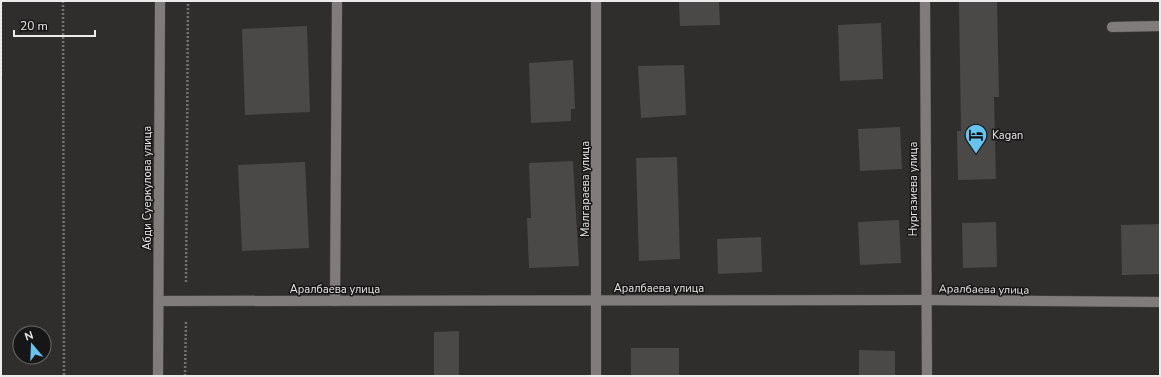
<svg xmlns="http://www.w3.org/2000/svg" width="1161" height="377" font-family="'Nunito Sans',sans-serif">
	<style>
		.building { fill: #4b4848 }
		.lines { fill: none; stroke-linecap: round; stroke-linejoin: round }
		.service-casing { stroke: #4b4949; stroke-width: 11 }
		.minor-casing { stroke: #4b4949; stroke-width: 11 }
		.tertiary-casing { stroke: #4b4949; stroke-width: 11 }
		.path { stroke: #757372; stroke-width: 2.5; stroke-dasharray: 2 2; stroke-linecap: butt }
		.service { stroke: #7f7c7b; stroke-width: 10 }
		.minor { stroke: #7f7c7b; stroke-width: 10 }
		.tertiary { stroke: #7f7c7b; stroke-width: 10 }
		.labels { text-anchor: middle; stroke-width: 3; stroke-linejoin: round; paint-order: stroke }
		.poi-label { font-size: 11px; fill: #eceaea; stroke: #171616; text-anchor: start }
		.street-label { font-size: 11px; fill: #eceaea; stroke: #171616 }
	</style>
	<rect width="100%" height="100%" fill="#302e2d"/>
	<!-- building -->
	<g class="building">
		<polygon points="679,1 719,1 720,25 680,26"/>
		<polygon points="959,1 997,1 999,97 994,97 996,179 958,180 957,131 961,131"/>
		<polygon points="881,23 883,79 840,81 838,25"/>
		<polygon points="307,26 310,112 245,115 242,29"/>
		<polygon points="573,60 575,109 571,109 571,121 531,123 529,63"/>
		<polygon points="684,65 686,115 641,118 638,66"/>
		<polygon points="900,127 902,169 860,171 858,129"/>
		<polygon points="677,157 680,259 639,261 636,158"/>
		<polygon points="573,161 579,266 529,268 527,218 531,218 529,163"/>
		<polygon points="305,162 309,248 242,251 238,165"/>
		<polygon points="899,220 901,263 860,265 858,222"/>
		<polygon points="996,222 997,267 963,268 962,223"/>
		<polygon points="1160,224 1160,274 1122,275 1121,225"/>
		<polygon points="761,237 762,272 718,274 717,239"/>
		<polygon points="459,331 459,376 434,376 434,332"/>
		<rect x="631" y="348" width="48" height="28"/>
		<polygon points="859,350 895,351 895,376 859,376"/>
	</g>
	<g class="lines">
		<!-- service casing -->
		<g class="service-casing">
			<g id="service">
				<polyline points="1112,27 1160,26"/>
				<polyline points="335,301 337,1"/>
			</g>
		</g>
		<!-- minor casing -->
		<g class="minor-casing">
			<g id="minor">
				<polyline points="596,1 596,376"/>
				<polyline points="925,1 927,376"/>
				<polyline points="159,301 926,300 1160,302"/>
			</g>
		</g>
		<!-- tertiary casing -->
		<g class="tertiary-casing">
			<polyline id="tertiary" points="158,376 160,1"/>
		</g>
		<!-- path -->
		<g class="path">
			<polyline points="63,1 64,376"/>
			<polyline points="1,75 1,1"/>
			<polyline points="186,282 188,1"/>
			<polyline points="185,376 186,321"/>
		</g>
		<!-- service -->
		<use href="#service" class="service"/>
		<!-- minor -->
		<use href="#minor" class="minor"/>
		<!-- tertiary -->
		<use href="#tertiary" class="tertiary"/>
	</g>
	<!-- icons -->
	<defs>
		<g id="hotel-pin" transform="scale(1.15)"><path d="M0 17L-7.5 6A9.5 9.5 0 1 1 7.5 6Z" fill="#67c4f0" stroke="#171616"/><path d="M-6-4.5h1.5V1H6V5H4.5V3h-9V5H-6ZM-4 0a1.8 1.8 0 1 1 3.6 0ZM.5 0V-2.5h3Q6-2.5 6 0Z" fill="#111"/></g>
	</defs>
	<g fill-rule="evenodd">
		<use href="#hotel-pin" x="976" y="135"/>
	</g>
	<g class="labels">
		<!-- poi labels -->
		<g class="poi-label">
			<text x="992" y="139">Kagan</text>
		</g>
		<!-- street labels -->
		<g class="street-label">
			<text transform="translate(147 188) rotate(-90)" y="4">Абди Суеркулова улица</text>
			<text transform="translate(585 189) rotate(-90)" y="4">Малгараева улица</text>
			<text transform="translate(913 189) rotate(-90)" y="4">Нургазиева улица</text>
			<text x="659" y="292">Аралбаева улица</text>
			<text x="335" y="293">Аралбаева улица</text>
			<text transform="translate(984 289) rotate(1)" y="4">Аралбаева улица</text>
		</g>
	</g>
	<!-- border -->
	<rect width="1161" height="377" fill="none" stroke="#eceaea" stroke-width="4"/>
	<!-- north arrow -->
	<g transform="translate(32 345) rotate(341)"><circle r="19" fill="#171616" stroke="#6c6b6b"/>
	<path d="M0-3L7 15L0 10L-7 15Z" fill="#67c4f0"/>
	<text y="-6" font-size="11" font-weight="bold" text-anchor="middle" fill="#eceaea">N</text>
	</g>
	<!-- scale -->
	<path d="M14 30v6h81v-6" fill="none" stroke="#eceaea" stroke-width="2"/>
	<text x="20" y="30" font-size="12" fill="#eceaea" stroke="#171616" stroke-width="3" paint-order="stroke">20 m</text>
</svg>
